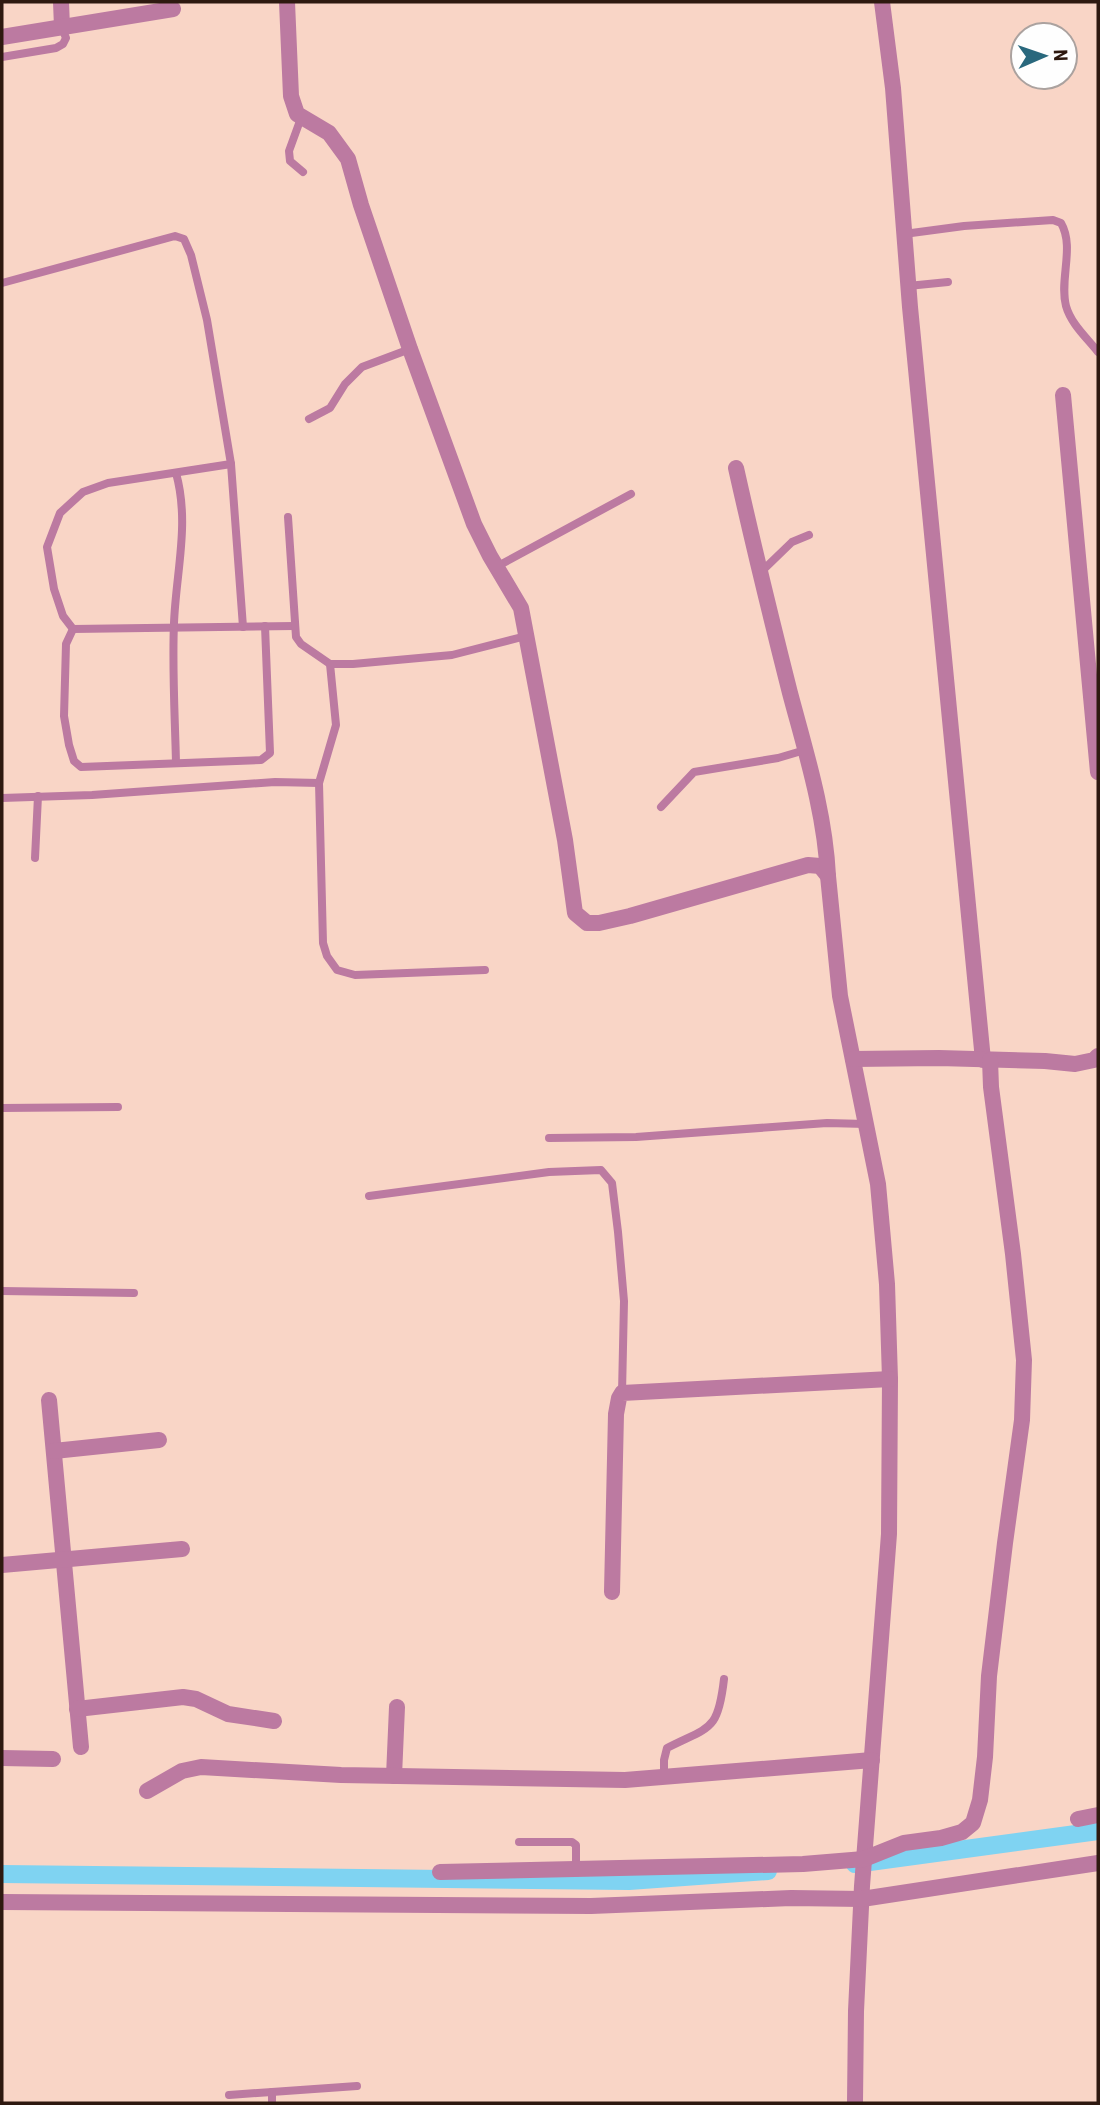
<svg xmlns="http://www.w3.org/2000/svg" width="1100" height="2105" font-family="'Roboto Condensed',sans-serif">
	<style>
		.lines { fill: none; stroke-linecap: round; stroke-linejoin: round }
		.canal { stroke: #7fd3f2; stroke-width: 18 }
		.service { stroke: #bc7aa1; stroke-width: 8 }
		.minor { stroke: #bc7aa1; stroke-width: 16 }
	</style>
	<rect width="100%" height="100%" fill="#f9d5c6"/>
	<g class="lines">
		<!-- canal -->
		<g class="canal">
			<polyline points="855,1864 1098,1831"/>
			<polyline points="2,1874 629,1881 768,1871"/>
		</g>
		<!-- service -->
		<g class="service">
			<polyline points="2,57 56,48 63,44 66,38 62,28"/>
			<polyline points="301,118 289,151 290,161 303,172"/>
			<path d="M904,234L964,226L1053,220L1061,223C1075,247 1059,280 1066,306C1071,324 1087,338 1098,352"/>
			<polyline points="2,283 175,236 184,239 191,255 207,320 231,464 108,483 83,492 60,513 47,547 54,589 63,616 73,629 294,626"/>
			<polyline points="908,286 948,282"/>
			<polyline points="309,419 330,408 345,384 362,367 410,349"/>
			<polyline points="231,464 243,627"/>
			<path d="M176,473C190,523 176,572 174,623C172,669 175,717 176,763"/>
			<polyline points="288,517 296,637 301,644 330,664"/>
			<polyline points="496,567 631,494"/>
			<polyline points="760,573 792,542 809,535"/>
			<polyline points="73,629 66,644 64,716 69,745 74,761 81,767 261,760 270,753 265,626"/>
			<polyline points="2,798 92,795 275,782 319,783"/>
			<polyline points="661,807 694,772 778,758 805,750"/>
			<polyline points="35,858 38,796"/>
			<polyline points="485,970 355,975 337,970 327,956 323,943 319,783 336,725 330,664 353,664 452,655 526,636"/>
			<polyline points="2,1108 118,1107"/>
			<polyline points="549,1138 636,1137 827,1123 866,1124"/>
			<polyline points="369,1196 549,1172 601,1170 612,1183 618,1232 624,1301 622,1393"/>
			<polyline points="2,1291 134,1293"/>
			<path d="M664,1777V1760L667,1748C710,1726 718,1732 724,1679"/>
			<polyline points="519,1842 572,1842 576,1845 576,1869"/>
			<polyline points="229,2095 357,2086"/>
			<polyline points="272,2103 272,2092"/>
		</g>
		<!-- minor -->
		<g class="minor">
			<polyline points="61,2 62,27"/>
			<polyline points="287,2 291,96 297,114 329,133 348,159 361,205 410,349 474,524 490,556 521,608 565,840 575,913 587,923 599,923 630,916 808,865 820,866 828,876 840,996 878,1184 887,1284 890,1379 889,1534 862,1886 856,2011 855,2103"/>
			<polyline points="882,2 893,88 910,307 983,1060"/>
			<polyline points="2,37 173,9"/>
			<polyline points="1063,395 1098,772"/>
			<path d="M736,468C753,544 771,618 790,693C806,753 825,813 828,876"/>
			<polyline points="853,1059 939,1058 1045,1061 1075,1064 1094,1060 1098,1056"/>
			<polyline points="49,1400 81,1747"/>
			<polyline points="54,1451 159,1440"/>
			<polyline points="2,1565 182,1549"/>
			<polyline points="612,1592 616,1414 619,1398 622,1393 890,1379"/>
			<polyline points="77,1709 183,1697 196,1699 228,1714 274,1721"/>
			<polyline points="2,1758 53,1759"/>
			<polyline points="394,1776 397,1707"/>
			<polyline points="147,1791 182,1771 201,1767 341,1775 625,1780 872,1760"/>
			<polyline points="1078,1819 1098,1815"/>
			<polyline points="440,1872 803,1864 864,1859 904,1843 941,1838 962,1832 973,1823 980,1800 985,1757 989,1676 1005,1543 1022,1420 1024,1360 1013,1254 991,1087 990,1060"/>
			<polyline points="2,1902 591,1906 791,1898 862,1899 1098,1863"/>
		</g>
	</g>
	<!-- border -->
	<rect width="1100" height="2105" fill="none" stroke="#2e1910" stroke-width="7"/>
	<!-- north arrow -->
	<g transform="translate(1044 56) rotate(88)"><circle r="33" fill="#fefefe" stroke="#aba29f" stroke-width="2"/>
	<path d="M0-5L12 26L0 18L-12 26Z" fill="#29687d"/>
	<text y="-10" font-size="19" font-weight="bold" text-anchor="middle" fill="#2e1910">N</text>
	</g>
</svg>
